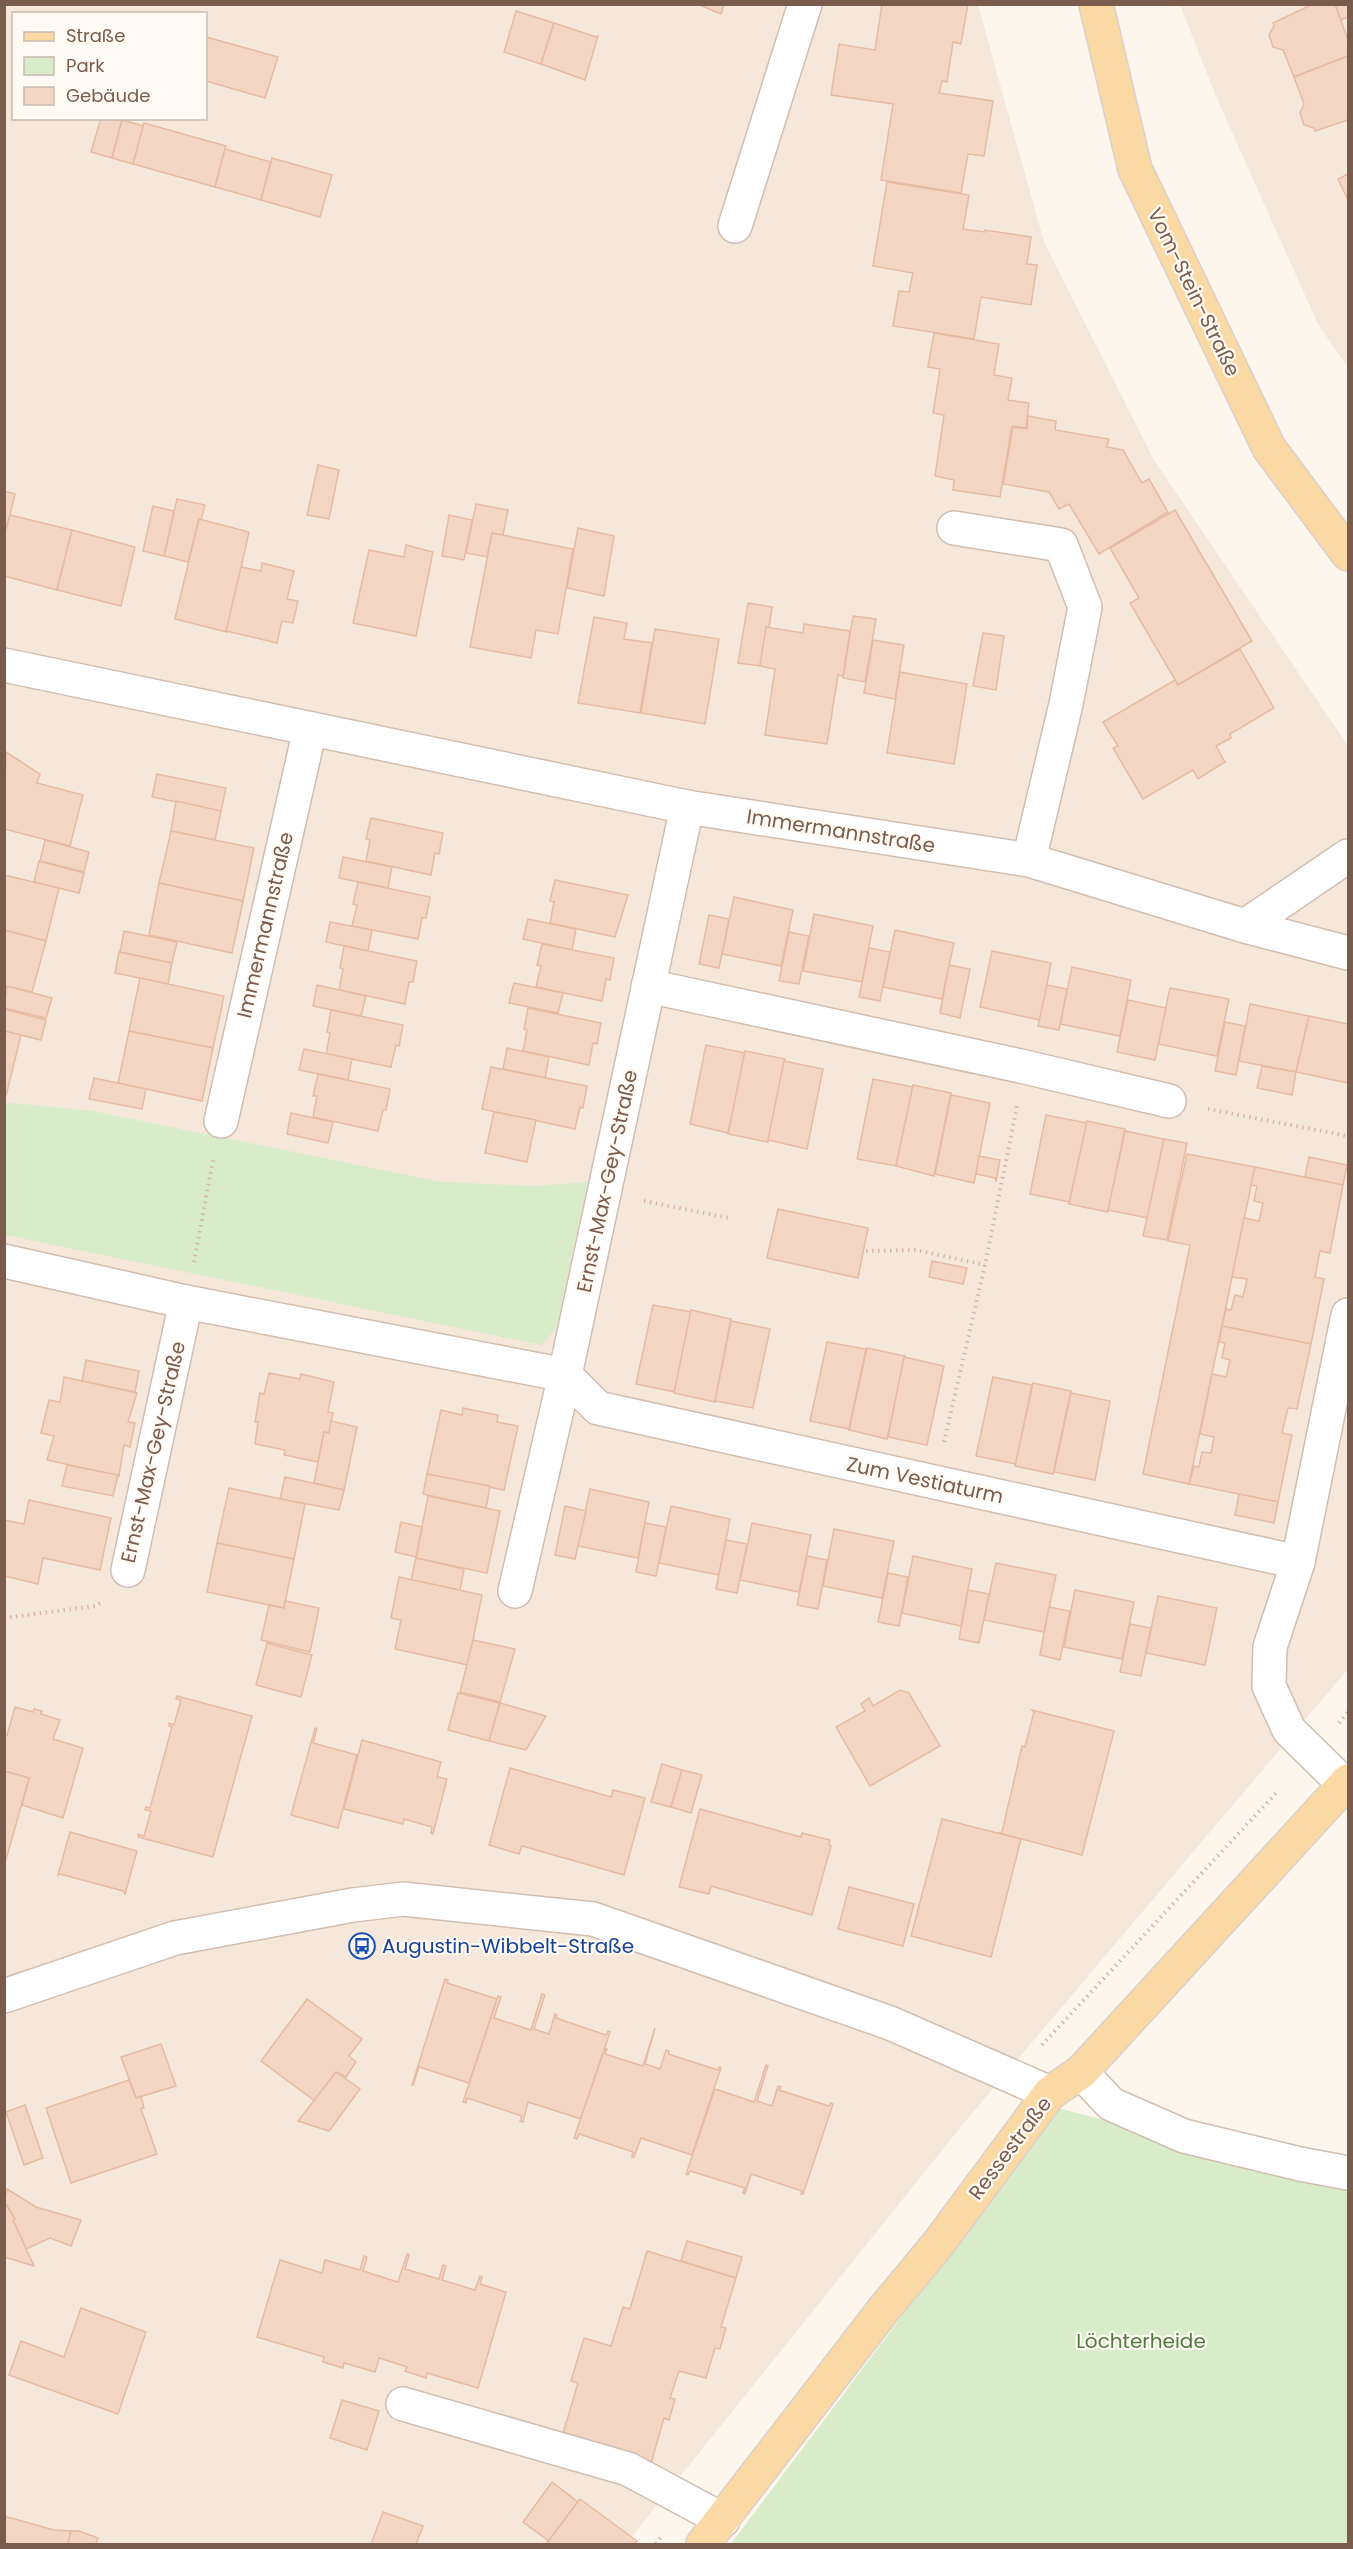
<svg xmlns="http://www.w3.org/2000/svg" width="1353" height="2549" font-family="Poppins,sans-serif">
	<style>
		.residential { fill: #f5e8da; fill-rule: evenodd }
		.green { fill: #d8ecc9 }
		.building { fill: #f3d5c3; stroke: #e6bba3; stroke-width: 1.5 }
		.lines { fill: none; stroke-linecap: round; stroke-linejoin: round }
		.minor-casing { stroke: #d1beb0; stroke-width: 36 }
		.major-casing { stroke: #dad1cd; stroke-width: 36 }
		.path { stroke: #d9b8a5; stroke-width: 4; stroke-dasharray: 1.5 4.5; stroke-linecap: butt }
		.minor { stroke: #fff; stroke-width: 33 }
		.major { stroke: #fbd9a5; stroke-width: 33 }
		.labels { text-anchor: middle; stroke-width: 4.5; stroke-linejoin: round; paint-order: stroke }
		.street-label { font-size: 20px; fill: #7a5c4d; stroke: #fffaf3 }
		.transit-label { font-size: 20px; fill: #164399; stroke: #fffaf3; text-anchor: start }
		.park-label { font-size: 20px; fill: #537a41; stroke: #fffaf3 }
	</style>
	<rect width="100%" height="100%" fill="#fdf6ec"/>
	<!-- residential -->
	<g class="residential">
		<path d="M5,5H978L1044,242L1154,460L1348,746V1669L968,2118L626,2544H5ZM14,14H206V118H14Z"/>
		<polygon points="1180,5 1348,5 1348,368 1318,324 1217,99"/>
	</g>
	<!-- green -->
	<g class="green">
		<polygon points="13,1103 93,1111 441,1182 536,1186 588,1182 556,1329 541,1345 5,1235 4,1104"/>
		<polygon points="1058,2108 1348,2185 1348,2544 731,2544"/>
	</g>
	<!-- building -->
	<g class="building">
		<polygon points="697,4 724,4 721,14"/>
		<polygon points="882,4 968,4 961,44 953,42 947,82 942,81 939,93 993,101 984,156 968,154 961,193 881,180 893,104 831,95 839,44 875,50"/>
		<polygon points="1313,4 1335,4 1348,40 1348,56 1294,77 1283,50 1273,47 1269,35 1274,26 1273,23"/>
		<polygon points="1335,4 1348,4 1348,17 1341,20"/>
		<polygon points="516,11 554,23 541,64 504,52"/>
		<polygon points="554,23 596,37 598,36 585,80 541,64"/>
		<polygon points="206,37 278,57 265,98 206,81"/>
		<polygon points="1348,56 1348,120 1315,131 1314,128 1304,125 1300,113 1304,104 1294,77"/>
		<polygon points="101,118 122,120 112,158 91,152"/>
		<polygon points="122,120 144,126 133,164 112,158"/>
		<polygon points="144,123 226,146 215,187 133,164"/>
		<polygon points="225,149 271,162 261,200 215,187"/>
		<polygon points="272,158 332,175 320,217 261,200"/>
		<polygon points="1348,174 1348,200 1338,179"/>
		<polygon points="887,182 969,195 963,229 985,232 985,230 1031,237 1027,264 1037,265 1031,305 981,297 974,339 893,326 899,291 909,292 913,273 873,266"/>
		<polygon points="934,333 999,344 994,375 1012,378 1008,400 1029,403 1026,428 1012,426 1000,497 953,490 954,480 935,476 944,415 933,413 940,369 928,367"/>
		<polygon points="1028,416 1056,421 1055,430 1109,439 1107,447 1123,450 1142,483 1149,479 1168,512 1099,554 1069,504 1059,509 1049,492 1003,484 1013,427 1027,429"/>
		<polygon points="318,465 339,470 329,519 307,515"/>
		<polygon points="4,491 15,494 5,535 4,535"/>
		<polygon points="177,499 205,505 201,520 199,519 188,562 164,556"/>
		<polygon points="476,504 508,510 503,535 492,533 487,557 466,553"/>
		<polygon points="153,506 174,511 164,556 143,551"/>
		<polygon points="1175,510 1252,641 1178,685 1130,603 1139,598 1110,548"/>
		<polygon points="10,515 72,530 57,590 4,576 4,536"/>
		<polygon points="449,515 472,520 464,560 442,556"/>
		<polygon points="199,519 249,532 227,632 175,619"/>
		<polygon points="578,528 614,536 604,596 567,588"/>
		<polygon points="72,530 135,547 121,606 57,590"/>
		<polygon points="492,533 573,549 558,634 536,630 531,658 470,647"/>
		<polygon points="406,545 433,552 416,636 353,623 369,550 404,557"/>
		<polygon points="262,563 294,571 287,599 298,601 293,623 282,621 277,643 226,631 241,567 261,571"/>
		<polygon points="748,603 772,607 769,628 766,627 760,666 738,663"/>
		<polygon points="853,616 876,619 865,682 843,678"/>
		<polygon points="594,617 627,623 624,639 652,643 640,713 578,703"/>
		<polygon points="804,624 850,631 843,676 838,675 827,744 765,735 775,669 760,666 766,627 803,633"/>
		<polygon points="655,629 719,639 705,724 641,713"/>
		<polygon points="983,633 1004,636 996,690 973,686"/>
		<polygon points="873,640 904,645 895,699 864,693"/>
		<polygon points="1240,649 1274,708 1230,734 1231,738 1216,746 1225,762 1198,779 1193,770 1143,799 1113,748 1118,746 1103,722 1175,680 1178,685"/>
		<polygon points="900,672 967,684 954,764 887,753"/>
		<polygon points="6,752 40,774 37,783 83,795 70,846 4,829"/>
		<polygon points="157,774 226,788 221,811 152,797"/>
		<polygon points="176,801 221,811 215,840 171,831"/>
		<polygon points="371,818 443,833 439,854 435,853 431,875 366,861 370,840 366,839"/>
		<polygon points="171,831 254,848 243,901 159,883"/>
		<polygon points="45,840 89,852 84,872 40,861"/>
		<polygon points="343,857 392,867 388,888 339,878"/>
		<polygon points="39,861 84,873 79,893 34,882"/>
		<polygon points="4,875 59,888 46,941 4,930"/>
		<polygon points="555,880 628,895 615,937 550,923 554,902 550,901"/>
		<polygon points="358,882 430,897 426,918 422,918 418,939 352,926 357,905 353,904"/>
		<polygon points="159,883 243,901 232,953 149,935"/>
		<polygon points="734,897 793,910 781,966 722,954"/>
		<polygon points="814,914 873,926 862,982 803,971"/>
		<polygon points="709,915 729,919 719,968 699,964"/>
		<polygon points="528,919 576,929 572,950 523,939"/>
		<polygon points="330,922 372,930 368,951 326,942"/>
		<polygon points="4,930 46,941 32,992 4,986"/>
		<polygon points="895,930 954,943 942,999 883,987"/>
		<polygon points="124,931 177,942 172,963 120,952"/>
		<polygon points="789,932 809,936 799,984 779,981"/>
		<polygon points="542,944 614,958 610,980 606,979 602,1001 536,987 541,966 537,965"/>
		<polygon points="344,946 417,961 413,982 409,982 405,1004 339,990 343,969 340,968"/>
		<polygon points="869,948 890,952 880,1001 859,997"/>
		<polygon points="992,951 1051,963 1040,1020 980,1007"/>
		<polygon points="119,952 172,963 168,984 115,973"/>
		<polygon points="949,965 970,969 960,1018 940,1013"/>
		<polygon points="1072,967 1131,980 1120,1036 1060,1024"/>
		<polygon points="140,978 224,996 213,1048 129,1031"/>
		<polygon points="514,983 563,993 558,1013 509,1003"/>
		<polygon points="317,985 366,996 361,1016 313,1006"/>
		<polygon points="1047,985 1067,989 1059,1030 1038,1026"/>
		<polygon points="7,986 52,998 46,1018 4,1008"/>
		<polygon points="1170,988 1229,999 1217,1056 1158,1044"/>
		<polygon points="1128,1000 1166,1008 1155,1060 1117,1052"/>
		<polygon points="1250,1004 1309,1016 1296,1072 1239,1061"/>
		<polygon points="528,1008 601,1023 597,1044 593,1043 589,1065 523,1051 527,1030 524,1029"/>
		<polygon points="4,1009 46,1020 41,1040 4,1031"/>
		<polygon points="331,1010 403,1025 399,1046 396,1045 391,1067 326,1054 330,1033 327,1032"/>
		<polygon points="1309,1016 1348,1024 1348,1083 1296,1072"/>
		<polygon points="1225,1022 1245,1026 1236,1075 1215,1071"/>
		<polygon points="4,1031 21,1035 6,1096 4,1095"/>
		<polygon points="129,1031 213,1048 202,1101 118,1083"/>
		<polygon points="706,1045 746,1053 728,1133 690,1124"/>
		<polygon points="507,1048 549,1057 545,1078 503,1069"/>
		<polygon points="304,1049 352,1059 348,1080 299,1070"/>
		<polygon points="745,1051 785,1059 768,1142 728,1134"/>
		<polygon points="784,1061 823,1069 807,1149 768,1140"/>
		<polygon points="1262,1066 1296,1072 1292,1095 1257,1088"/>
		<polygon points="491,1067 587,1086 583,1108 580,1107 575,1129 482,1109"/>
		<polygon points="318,1074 390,1089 386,1110 383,1110 378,1131 313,1117 317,1096 313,1096"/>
		<polygon points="94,1078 146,1089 142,1109 89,1099"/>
		<polygon points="873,1079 913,1087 896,1166 857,1159"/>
		<polygon points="913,1085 951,1093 934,1176 896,1166"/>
		<polygon points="951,1095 990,1103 974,1183 935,1174"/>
		<polygon points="494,1112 536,1120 527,1162 485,1153"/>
		<polygon points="291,1113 333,1122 328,1143 287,1134"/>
		<polygon points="1046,1115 1087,1123 1070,1202 1030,1194"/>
		<polygon points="1087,1121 1125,1129 1108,1212 1069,1204"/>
		<polygon points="1125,1131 1164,1139 1148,1218 1108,1210"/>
		<polygon points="1164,1139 1187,1143 1167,1240 1143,1236"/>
		<polygon points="1187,1154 1255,1167 1189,1484 1143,1474 1190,1245 1168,1241"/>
		<polygon points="979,1156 1000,1160 996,1182 995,1178 976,1174"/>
		<polygon points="1309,1157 1347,1165 1343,1185 1305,1177"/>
		<polygon points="1255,1167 1343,1185 1330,1253 1320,1251 1315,1277 1324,1279 1311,1344 1222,1326 1226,1309 1231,1310 1235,1295 1243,1297 1247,1279 1232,1277 1244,1218 1259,1221 1263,1203 1254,1201 1257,1186 1251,1185"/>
		<polygon points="778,1209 868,1228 858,1278 767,1258"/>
		<polygon points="932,1261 967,1268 963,1284 929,1277"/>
		<polygon points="653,1305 692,1312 675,1392 636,1384"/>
		<polygon points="691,1310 731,1319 715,1402 674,1393"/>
		<polygon points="731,1321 770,1329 753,1408 715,1401"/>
		<polygon points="1222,1326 1311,1344 1297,1409 1288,1408 1282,1433 1292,1435 1278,1502 1189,1484 1194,1466 1199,1467 1202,1452 1211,1453 1214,1437 1200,1434 1212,1374 1226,1377 1230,1360 1222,1358 1225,1343 1219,1342"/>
		<polygon points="827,1342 866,1349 849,1429 810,1421"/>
		<polygon points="867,1348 905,1356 887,1439 849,1430"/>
		<polygon points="904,1357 944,1366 927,1445 888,1437"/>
		<polygon points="86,1360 139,1371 135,1392 82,1381"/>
		<polygon points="269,1373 300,1379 301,1374 334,1382 328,1412 333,1413 329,1433 324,1432 318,1462 284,1455 285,1450 255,1444 258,1422 255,1422 260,1393 264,1394"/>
		<polygon points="64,1377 137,1393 128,1422 135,1423 130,1447 124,1445 119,1476 47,1460 54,1436 41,1433 49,1400 60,1402"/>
		<polygon points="993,1377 1032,1385 1016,1464 976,1456"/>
		<polygon points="1033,1383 1071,1391 1053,1474 1015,1466"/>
		<polygon points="1071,1393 1110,1401 1095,1480 1054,1472"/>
		<polygon points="463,1408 498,1415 497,1422 518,1426 504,1490 427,1474 441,1410 462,1415"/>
		<polygon points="331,1421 357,1427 344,1490 314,1483 324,1432 329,1433"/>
		<polygon points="67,1465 118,1475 113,1496 62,1486"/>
		<polygon points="427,1474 490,1486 486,1508 423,1494"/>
		<polygon points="285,1477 344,1490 339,1510 280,1499"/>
		<polygon points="229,1488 305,1504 294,1559 217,1543"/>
		<polygon points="590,1489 649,1502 638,1558 578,1546"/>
		<polygon points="1239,1494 1278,1502 1274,1523 1235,1515"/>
		<polygon points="428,1496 500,1511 487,1573 416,1558"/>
		<polygon points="29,1500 111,1518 100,1570 43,1558 38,1584 4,1576 4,1520 24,1524"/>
		<polygon points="565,1506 586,1511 575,1559 555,1555"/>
		<polygon points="671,1506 730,1519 719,1575 659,1563"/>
		<polygon points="401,1522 422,1527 416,1557 395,1552"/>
		<polygon points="645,1523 666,1527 656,1576 636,1572"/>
		<polygon points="752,1523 811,1535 799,1592 740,1580"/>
		<polygon points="834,1529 894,1541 882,1598 823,1586"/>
		<polygon points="726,1540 747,1544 737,1593 716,1589"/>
		<polygon points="217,1543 294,1559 284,1608 207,1592"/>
		<polygon points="807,1556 827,1560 818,1609 797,1605"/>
		<polygon points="913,1556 972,1569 961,1626 902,1613"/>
		<polygon points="416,1558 464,1569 460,1590 411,1580"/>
		<polygon points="996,1563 1056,1575 1044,1632 984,1620"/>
		<polygon points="888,1573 908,1577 899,1626 878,1622"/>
		<polygon points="399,1577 482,1595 468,1665 395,1649 401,1620 391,1618"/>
		<polygon points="968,1590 989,1594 979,1643 959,1639"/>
		<polygon points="1075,1590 1134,1602 1122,1659 1064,1647"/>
		<polygon points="1158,1596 1217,1608 1205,1665 1146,1653"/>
		<polygon points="285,1601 319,1608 310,1652 261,1640 269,1605 284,1608"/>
		<polygon points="1049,1607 1070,1611 1060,1660 1040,1655"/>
		<polygon points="1130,1624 1151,1628 1141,1676 1120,1672"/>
		<polygon points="473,1640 515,1649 500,1702 460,1692"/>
		<polygon points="267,1643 312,1655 301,1697 256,1685"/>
		<polygon points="900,1690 909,1693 940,1746 870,1786 836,1727 865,1711 861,1704 869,1698 873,1706"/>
		<polygon points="458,1693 500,1703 489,1741 448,1730"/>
		<polygon points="177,1696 252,1716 213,1857 138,1837 138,1834 144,1836 151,1811 145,1810 146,1807 150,1808 172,1727 169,1726 169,1723 174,1725 181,1700 176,1699"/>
		<polygon points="500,1703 546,1716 526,1750 489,1741"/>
		<polygon points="15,1707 33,1712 34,1709 42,1711 41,1714 60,1720 53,1739 83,1748 63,1818 22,1805 29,1778 4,1771 4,1734 7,1735"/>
		<polygon points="1032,1710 1114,1731 1082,1855 999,1833 1002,1832 1022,1746 1025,1747 1034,1712"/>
		<polygon points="315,1728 317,1729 313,1743 357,1755 338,1828 291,1815"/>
		<polygon points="362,1740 441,1762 437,1777 447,1779 433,1834 431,1833 432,1827 404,1819 403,1824 344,1809"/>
		<polygon points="662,1764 682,1770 671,1807 651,1802"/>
		<polygon points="510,1768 611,1797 613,1790 645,1798 624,1875 522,1846 519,1854 489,1845"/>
		<polygon points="682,1770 702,1775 691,1813 671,1807"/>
		<polygon points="4,1771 29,1778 4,1867"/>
		<polygon points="700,1809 801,1837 802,1833 830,1840 829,1845 831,1846 812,1915 711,1886 709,1894 679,1887"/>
		<polygon points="942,1819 1021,1839 991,1957 911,1936"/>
		<polygon points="70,1832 137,1851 125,1894 123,1891 60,1874 58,1875"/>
		<polygon points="849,1887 914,1904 903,1946 838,1929"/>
		<polygon points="445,1979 448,1980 447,1983 497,1999 469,2083 419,2067 413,2085 412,2085"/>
		<polygon points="542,1994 545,1995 534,2029 549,2034 555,2014 557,2015 556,2018 606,2035 608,2031 610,2032 581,2119 528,2102 523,2122 520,2121 522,2116 467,2098 466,2103 463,2102 498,1996 501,1997 494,2018 531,2030"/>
		<polygon points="307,1999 362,2039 349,2056 356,2062 346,2077 336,2072 315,2101 261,2061"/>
		<polygon points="655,2028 645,2064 660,2069 666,2050 669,2051 668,2054 718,2070 719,2067 721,2068 692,2155 641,2138 634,2157 632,2157 633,2152 579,2134 577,2139 574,2138 605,2048 607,2049 605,2054 643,2066"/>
		<polygon points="161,2044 176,2086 136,2098 121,2057"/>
		<polygon points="766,2065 768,2066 757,2101 772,2106 778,2086 781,2087 779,2090 829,2106 831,2103 833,2104 803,2194 801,2194 802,2191 751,2174 745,2194 743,2193 745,2188 690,2171 688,2175 686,2174 715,2089 754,2102"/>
		<polygon points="336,2072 360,2089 329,2131 298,2121"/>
		<polygon points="129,2080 136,2098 141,2096 144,2108 141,2109 157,2154 71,2183 46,2108"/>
		<polygon points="25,2105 43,2158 24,2165 6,2112"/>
		<polygon points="7,2189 36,2207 81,2220 71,2246 50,2238 26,2249 13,2220 15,2219 4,2201"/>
		<polygon points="4,2201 15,2219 13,2220 34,2266 4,2257"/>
		<polygon points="687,2241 742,2257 736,2278 681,2261"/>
		<polygon points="647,2251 736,2278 721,2327 726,2328 720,2349 715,2348 706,2378 679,2371 670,2398 675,2399 669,2420 664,2418 650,2467 561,2440 578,2383 571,2381 584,2338 611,2346 623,2307 630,2309"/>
		<polygon points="407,2254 409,2255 405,2269 439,2279 443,2265 446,2266 442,2280 475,2290 480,2276 482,2277 480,2284 506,2292 478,2388 427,2373 426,2378 405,2371 407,2367 379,2358 375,2372 344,2363 343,2368 323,2362 324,2357 257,2337 280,2260 322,2273 325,2260 360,2270 364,2256 367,2257 363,2271 398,2282"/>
		<polygon points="81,2308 146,2332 118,2414 9,2375 21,2341 64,2357"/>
		<polygon points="342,2400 379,2411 367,2450 330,2438"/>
		<polygon points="552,2482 578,2502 549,2541 523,2522"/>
		<polygon points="580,2499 637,2541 634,2544 546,2544"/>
		<polygon points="383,2512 423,2526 416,2544 371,2544"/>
		<polygon points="4,2516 54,2530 71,2531 68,2544 4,2544"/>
		<polygon points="71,2531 79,2531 98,2538 96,2544 68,2544"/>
	</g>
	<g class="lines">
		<!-- minor casing -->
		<g class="minor-casing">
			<g id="minor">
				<polyline points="735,226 805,4"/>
				<polyline points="954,528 1061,545 1085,607 1066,704 1029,860"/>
				<polyline points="4,665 687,807 1029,860 1245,926 1348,856"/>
				<polyline points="1245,926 1348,953"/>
				<polyline points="648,986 1025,1067 1169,1101"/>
				<polyline points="221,1121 310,729"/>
				<polyline points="4,1261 186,1302 565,1375 687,807"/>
				<polyline points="565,1375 598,1408 1298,1562"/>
				<polyline points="128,1570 186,1302"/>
				<polyline points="515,1591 565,1375"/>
				<polyline points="1345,1785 1289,1730 1269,1686 1270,1647 1298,1562 1348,1315"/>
				<polyline points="4,1996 175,1938 353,1905 403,1899 593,1919 890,2023 1050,2093"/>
				<polyline points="1081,2072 1111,2104 1184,2136 1300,2164 1348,2173"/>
				<polyline points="403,2404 628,2469 723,2520"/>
			</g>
		</g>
		<!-- major casing -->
		<g class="major-casing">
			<g id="major">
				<polyline points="1096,4 1135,169 1269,448 1348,554"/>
				<polyline points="703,2544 884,2309 938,2244 1050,2093 1081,2072 1348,1781"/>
			</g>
		</g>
		<!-- path -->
		<g class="path">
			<polyline points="1208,1109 1348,1136"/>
			<polyline points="644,1201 729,1218"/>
			<polyline points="866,1251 916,1250 985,1265"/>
			<polyline points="194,1262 213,1160"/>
			<polyline points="944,1442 985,1265 1017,1106"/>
			<polyline points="4,1618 95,1606 104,1601"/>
			<polyline points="1339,1723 1348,1712"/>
			<polyline points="1042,2045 1278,1791"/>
			<polyline points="656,2544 661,2537"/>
		</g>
		<!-- minor -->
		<use href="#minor" class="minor"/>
		<!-- major -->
		<use href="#major" class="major"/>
	</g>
	<!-- icons -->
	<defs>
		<g id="bus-ring" transform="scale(1.35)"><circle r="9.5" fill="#fffaf3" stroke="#1a4fb4" stroke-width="1.5"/><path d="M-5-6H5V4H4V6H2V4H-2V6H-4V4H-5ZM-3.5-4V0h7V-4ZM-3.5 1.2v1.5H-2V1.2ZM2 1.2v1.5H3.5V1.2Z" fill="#1a4fb4"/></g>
	</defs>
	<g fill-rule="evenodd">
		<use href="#bus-ring" x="362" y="1946"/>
	</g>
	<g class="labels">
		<!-- street labels -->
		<g class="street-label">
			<text transform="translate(1194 292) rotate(64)" y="7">Vom-Stein-Straße</text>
			<text transform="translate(841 831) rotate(9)" y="7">Immermannstraße</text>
			<text transform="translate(265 925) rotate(-77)" y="7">Immermannstraße</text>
			<text transform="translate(607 1181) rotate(-78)" y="7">Ernst-Max-Gey-Straße</text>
			<text transform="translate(153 1452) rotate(-77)" y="7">Ernst-Max-Gey-Straße</text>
			<text transform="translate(925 1480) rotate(12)" y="7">Zum Vestiaturm</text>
			<text transform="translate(1010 2148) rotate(-53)" y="7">Ressestraße</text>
		</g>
		<!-- transit labels -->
		<g class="transit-label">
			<text x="382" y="1953">Augustin-Wibbelt-Straße</text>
		</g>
		<!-- park labels -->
		<g class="park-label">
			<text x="1141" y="2348">Löchterheide</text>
		</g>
	</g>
	<!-- border -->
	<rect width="1353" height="2549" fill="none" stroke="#7a5c4d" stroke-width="12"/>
	<!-- legend -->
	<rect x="12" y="12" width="195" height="108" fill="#fffaf3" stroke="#cabbb1" stroke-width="1.5"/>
	<rect x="24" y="32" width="30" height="9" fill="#fbd9a5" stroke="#cabbb1" stroke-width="1.5"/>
	<text x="66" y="42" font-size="18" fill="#7a5c4d">Straße</text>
	<rect x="24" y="57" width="30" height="18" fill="#d8ecc9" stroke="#cabbb1" stroke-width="1.5"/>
	<text x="66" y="72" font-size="18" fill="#7a5c4d">Park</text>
	<rect x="24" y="87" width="30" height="18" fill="#f3d5c3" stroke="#cabbb1" stroke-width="1.5"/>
	<text x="66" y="102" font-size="18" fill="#7a5c4d">Gebäude</text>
</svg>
